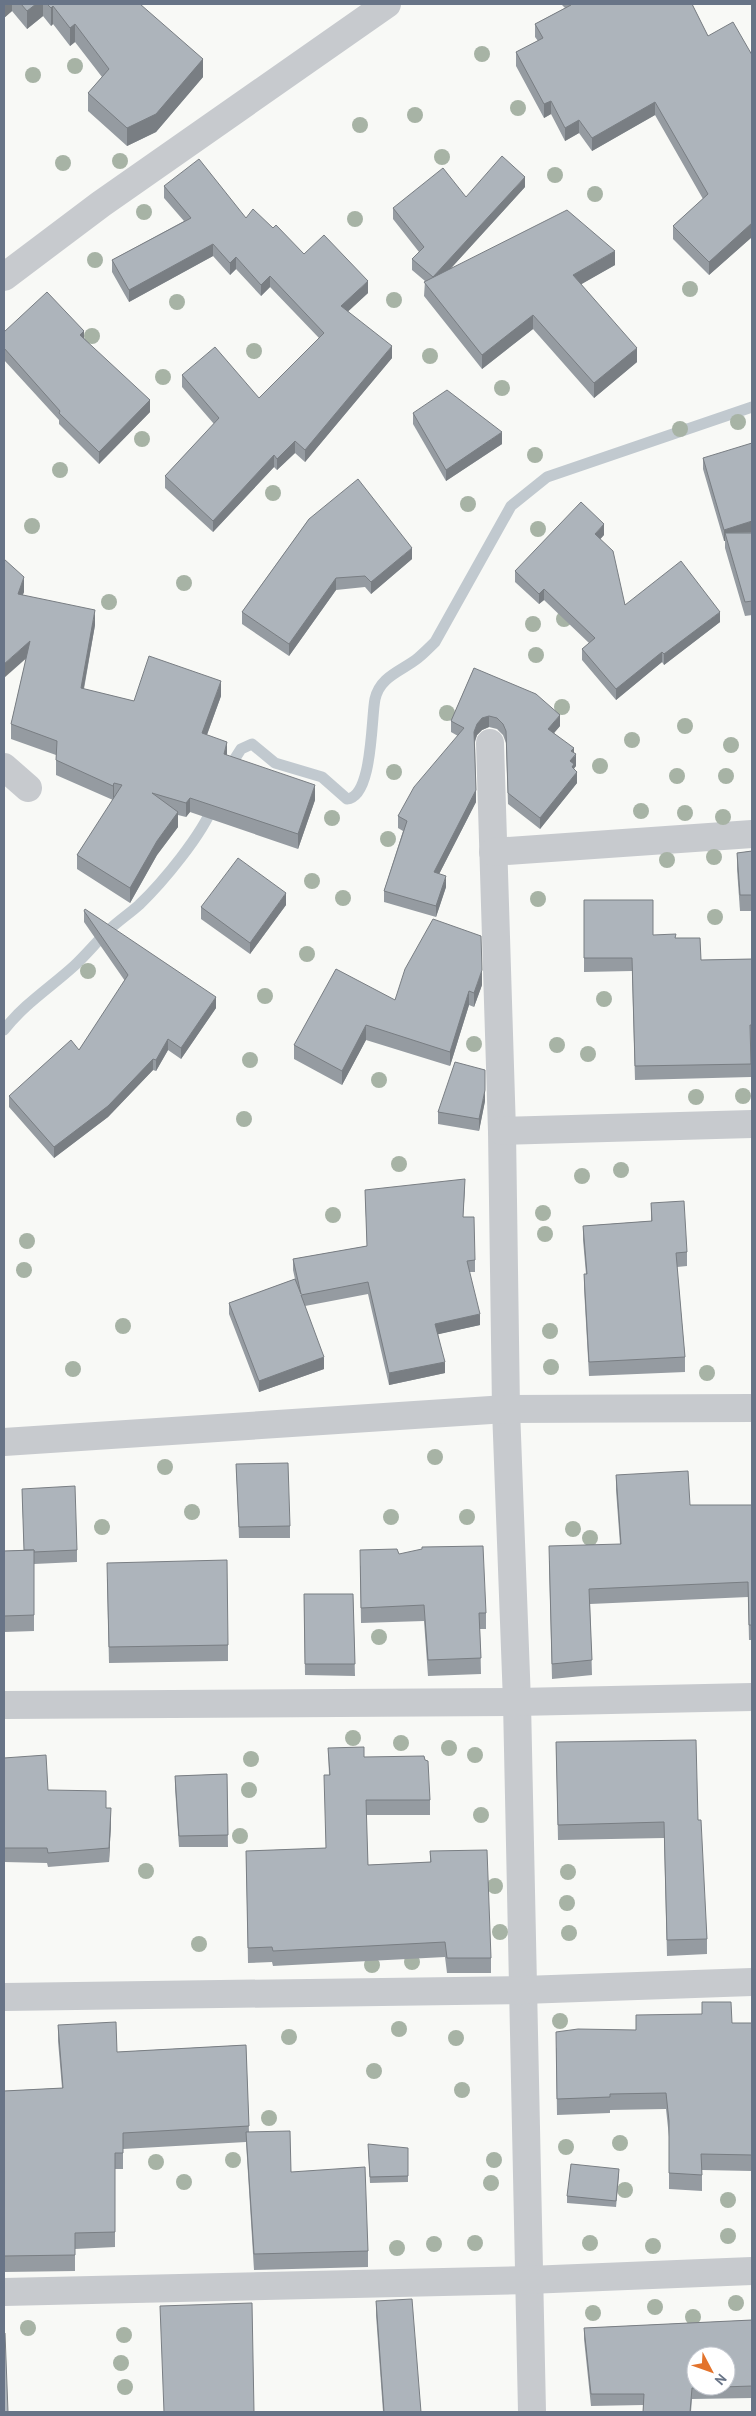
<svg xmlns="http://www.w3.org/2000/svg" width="756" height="2416" font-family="'PT Sans',sans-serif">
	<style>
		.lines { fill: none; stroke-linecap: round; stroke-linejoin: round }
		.stream { stroke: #c1c9cf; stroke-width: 11 }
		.street { stroke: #c7cace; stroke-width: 28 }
		.tree { fill: #a7b3a5 }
		.wall { fill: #959ba1 }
		.shaded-wall { fill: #797e83 }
		.building { fill: #adb4bb; stroke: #797e83; fill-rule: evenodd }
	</style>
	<rect width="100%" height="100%" fill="#f8f9f6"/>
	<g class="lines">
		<!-- stream -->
		<g class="stream">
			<path d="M227,771L241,749L252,744L275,763L322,777L347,799C373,797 371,718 375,699C380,676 402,671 418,658C424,653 430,647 435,642L511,506L547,477L752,407"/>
			<path d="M4,1030C24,1004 51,987 74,966C87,954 97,941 109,930C118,921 129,914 139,905C163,882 202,835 214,804"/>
		</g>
		<!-- street -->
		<g class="street">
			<polyline points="4,277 101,204 387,4"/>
			<polyline points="490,743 502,1131 506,1409 517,1702 532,2412"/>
			<polyline points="4,767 28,788"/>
			<polyline points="493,852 752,834"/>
			<polyline points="502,1131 752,1124"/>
			<polyline points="4,1442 506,1409 752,1408"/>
			<polyline points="4,1705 517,1702 752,1697"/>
			<polyline points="4,1997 523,1990 752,1982"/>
			<polyline points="4,2292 528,2280 752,2271"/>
		</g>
	</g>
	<!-- trees -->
	<g class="tree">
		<circle cx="482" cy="54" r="8"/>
		<circle cx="75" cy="66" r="8"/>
		<circle cx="33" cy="75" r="8"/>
		<circle cx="518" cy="108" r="8"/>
		<circle cx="415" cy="115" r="8"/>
		<circle cx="360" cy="125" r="8"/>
		<circle cx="442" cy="157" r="8"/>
		<circle cx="120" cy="161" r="8"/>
		<circle cx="63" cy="163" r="8"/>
		<circle cx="555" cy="175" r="8"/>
		<circle cx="595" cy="194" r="8"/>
		<circle cx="144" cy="212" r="8"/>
		<circle cx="355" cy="219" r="8"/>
		<circle cx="95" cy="260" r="8"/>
		<circle cx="690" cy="289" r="8"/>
		<circle cx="394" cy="300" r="8"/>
		<circle cx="177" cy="302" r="8"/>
		<circle cx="92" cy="336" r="8"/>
		<circle cx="254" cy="351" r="8"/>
		<circle cx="430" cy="356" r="8"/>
		<circle cx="163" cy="377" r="8"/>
		<circle cx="502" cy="388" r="8"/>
		<circle cx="738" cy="422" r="8"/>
		<circle cx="680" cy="429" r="8"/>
		<circle cx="142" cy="439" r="8"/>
		<circle cx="535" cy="455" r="8"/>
		<circle cx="60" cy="470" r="8"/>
		<circle cx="273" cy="493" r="8"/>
		<circle cx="468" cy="504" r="8"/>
		<circle cx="32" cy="526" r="8"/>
		<circle cx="538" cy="529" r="8"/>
		<circle cx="184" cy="583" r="8"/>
		<circle cx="109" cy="602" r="8"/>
		<circle cx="564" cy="619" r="8"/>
		<circle cx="533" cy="624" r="8"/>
		<circle cx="536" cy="655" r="8"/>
		<circle cx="562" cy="707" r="8"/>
		<circle cx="447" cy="713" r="8"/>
		<circle cx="685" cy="726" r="8"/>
		<circle cx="632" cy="740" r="8"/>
		<circle cx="731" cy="745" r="8"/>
		<circle cx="600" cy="766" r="8"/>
		<circle cx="394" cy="772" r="8"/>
		<circle cx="677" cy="776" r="8"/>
		<circle cx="726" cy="776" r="8"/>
		<circle cx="641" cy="811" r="8"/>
		<circle cx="685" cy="813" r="8"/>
		<circle cx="723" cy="817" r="8"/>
		<circle cx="332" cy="818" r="8"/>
		<circle cx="388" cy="839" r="8"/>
		<circle cx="714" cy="857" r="8"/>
		<circle cx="667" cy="860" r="8"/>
		<circle cx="312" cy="881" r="8"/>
		<circle cx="343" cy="898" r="8"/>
		<circle cx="538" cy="899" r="8"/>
		<circle cx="715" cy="917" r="8"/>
		<circle cx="307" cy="954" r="8"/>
		<circle cx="88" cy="971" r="8"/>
		<circle cx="265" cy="996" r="8"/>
		<circle cx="604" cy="999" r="8"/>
		<circle cx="474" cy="1044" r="8"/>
		<circle cx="557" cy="1045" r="8"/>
		<circle cx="588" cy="1054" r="8"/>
		<circle cx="250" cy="1060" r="8"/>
		<circle cx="379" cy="1080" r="8"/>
		<circle cx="743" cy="1096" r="8"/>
		<circle cx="696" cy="1097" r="8"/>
		<circle cx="244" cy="1119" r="8"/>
		<circle cx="399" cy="1164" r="8"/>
		<circle cx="621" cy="1170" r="8"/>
		<circle cx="582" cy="1176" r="8"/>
		<circle cx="543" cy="1213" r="8"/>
		<circle cx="333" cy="1215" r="8"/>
		<circle cx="545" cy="1234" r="8"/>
		<circle cx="27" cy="1241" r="8"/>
		<circle cx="24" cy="1270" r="8"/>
		<circle cx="123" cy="1326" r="8"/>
		<circle cx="550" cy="1331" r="8"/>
		<circle cx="551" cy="1367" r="8"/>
		<circle cx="73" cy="1369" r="8"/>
		<circle cx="707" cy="1373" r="8"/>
		<circle cx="435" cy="1457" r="8"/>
		<circle cx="165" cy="1467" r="8"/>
		<circle cx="192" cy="1512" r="8"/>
		<circle cx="391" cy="1517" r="8"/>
		<circle cx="467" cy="1517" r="8"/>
		<circle cx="102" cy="1527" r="8"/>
		<circle cx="573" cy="1529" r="8"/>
		<circle cx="590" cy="1538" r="8"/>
		<circle cx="379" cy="1637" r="8"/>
		<circle cx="353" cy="1738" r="8"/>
		<circle cx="401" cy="1743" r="8"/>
		<circle cx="449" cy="1748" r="8"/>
		<circle cx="475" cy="1755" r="8"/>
		<circle cx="251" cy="1759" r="8"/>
		<circle cx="249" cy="1790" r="8"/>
		<circle cx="481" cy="1815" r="8"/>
		<circle cx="240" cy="1836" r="8"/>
		<circle cx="146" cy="1871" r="8"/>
		<circle cx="568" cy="1872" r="8"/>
		<circle cx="495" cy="1886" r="8"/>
		<circle cx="567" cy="1903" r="8"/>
		<circle cx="500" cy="1932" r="8"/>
		<circle cx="569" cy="1933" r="8"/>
		<circle cx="199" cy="1944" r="8"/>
		<circle cx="412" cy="1962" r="8"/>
		<circle cx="372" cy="1965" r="8"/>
		<circle cx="560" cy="2021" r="8"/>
		<circle cx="399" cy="2029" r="8"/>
		<circle cx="289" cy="2037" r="8"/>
		<circle cx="456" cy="2038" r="8"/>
		<circle cx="374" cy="2071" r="8"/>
		<circle cx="462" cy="2090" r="8"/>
		<circle cx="269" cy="2118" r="8"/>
		<circle cx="620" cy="2143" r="8"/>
		<circle cx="566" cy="2147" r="8"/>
		<circle cx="233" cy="2160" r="8"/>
		<circle cx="494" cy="2160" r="8"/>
		<circle cx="156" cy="2162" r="8"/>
		<circle cx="184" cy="2182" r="8"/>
		<circle cx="491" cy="2183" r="8"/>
		<circle cx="625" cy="2190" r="8"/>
		<circle cx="728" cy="2200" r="8"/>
		<circle cx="728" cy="2236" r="8"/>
		<circle cx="475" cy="2243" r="8"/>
		<circle cx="590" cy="2243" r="8"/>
		<circle cx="434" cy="2244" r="8"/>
		<circle cx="653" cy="2246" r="8"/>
		<circle cx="397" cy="2248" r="8"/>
		<circle cx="736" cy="2303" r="8"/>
		<circle cx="655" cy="2307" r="8"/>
		<circle cx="593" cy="2313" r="8"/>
		<circle cx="693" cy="2317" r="8"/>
		<circle cx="28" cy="2328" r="8"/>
		<circle cx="124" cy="2335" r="8"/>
		<circle cx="121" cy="2363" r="8"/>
		<circle cx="125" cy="2387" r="8"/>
	</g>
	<!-- wall -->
	<g class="wall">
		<polygon points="4,4 140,4 203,77 156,132 127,146 88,111 88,93 102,77 75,42 70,46 53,24 51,26 43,16 27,29 12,11 4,18"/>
		<polygon points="561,4 692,4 708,36 752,55 752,237 709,275 673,239 673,226 703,199 655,115 592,151 579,133 565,141 551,114 544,118 516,66 516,52 538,41 535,37 535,24 565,8"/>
		<polygon points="164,186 246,218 273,228 304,254 368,293 348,311 392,358 305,462 295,453 277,470 274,467 213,532 165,488 165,476 214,424 182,387 182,375 259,398 319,338 270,287 261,296 236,269 230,275 213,256 129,302 112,272 112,260 184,221 164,198"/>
		<polygon points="525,187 451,268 615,265 581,284 637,362 594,398 533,329 482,369 424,296 425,281 412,270 412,259 419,252 393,219 393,208 466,197"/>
		<polygon points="4,332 84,338 150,412 99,464 59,424 59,420 4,360"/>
		<polygon points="413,413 502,444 446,481 413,424"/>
		<polygon points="703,458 752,533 752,615 745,616 725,548 725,541 724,541 703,469"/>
		<polygon points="309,519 412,559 371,594 365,587 336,590 289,656 242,624 242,612"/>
		<polygon points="604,535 600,539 625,605 720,622 664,665 662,662 616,700 582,660 582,649 589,643 544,600 539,604 515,582 515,571"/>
		<polygon points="4,559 24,592 22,595 95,625 84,689 134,701 221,696 207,735 227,755 315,800 298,849 190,812 186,817 178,815 178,827 157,855 130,903 77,869 77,855 113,800 56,775 56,755 11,739 11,724 26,659"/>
		<polygon points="474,668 560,726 554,733 574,753 576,766 574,769 577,783 540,829 508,804 506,743 503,735 497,729 489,727 482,730 477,735 475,742 476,802 439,874 446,887 436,917 384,902 384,891 403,831 398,828 398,816 458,736 451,732 451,721"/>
		<polygon points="751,690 752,690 752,714 751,704"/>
		<polygon points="752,851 752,911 740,911 737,869 737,853"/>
		<polygon points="584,900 653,935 676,938 701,960 752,959 752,1038 751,1038 751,1077 635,1080 632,971 584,972"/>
		<polygon points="286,905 250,954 201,919 201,907"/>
		<polygon points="84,911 216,1008 181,1059 168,1050 156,1071 153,1070 108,1117 54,1158 9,1107 9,1096 79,1050 125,981 84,922"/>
		<polygon points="482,985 474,1007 469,1005 450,1066 366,1040 342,1085 294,1059 294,1045 395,1000"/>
		<polygon points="485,1101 479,1131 438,1124 438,1112"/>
		<polygon points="365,1190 465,1190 463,1217 475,1260 475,1272 469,1272 480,1325 438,1334 445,1373 389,1385 368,1294 305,1306 324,1369 259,1392 229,1314 229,1303 295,1279 293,1270 293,1259 367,1246"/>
		<polygon points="651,1203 687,1252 687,1266 677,1267 685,1357 685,1372 589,1376 584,1288 584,1274 586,1274 583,1240 583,1226 651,1221"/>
		<polygon points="236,1464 290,1526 290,1538 239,1538"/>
		<polygon points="616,1475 690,1505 752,1505 752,1640 749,1640 748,1597 590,1604 592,1675 552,1679 549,1561 620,1544 616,1490"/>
		<polygon points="22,1489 77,1550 77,1562 34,1564 34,1631 4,1632 4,1551 24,1550"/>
		<polygon points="399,1554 486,1613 486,1629 480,1629 481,1674 428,1676 424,1621 361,1623 360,1566"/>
		<polygon points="107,1579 228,1645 228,1661 109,1663"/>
		<polygon points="304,1594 353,1594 355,1676 305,1675"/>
		<polygon points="556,1742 698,1820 707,1939 707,1954 667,1956 664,1838 558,1840"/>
		<polygon points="328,1748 364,1757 430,1800 430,1815 366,1815 368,1865 430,1862 430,1851 491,1958 491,1973 447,1973 445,1957 273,1966 272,1962 248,1963 246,1851 326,1848 329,1775"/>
		<polygon points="4,1758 48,1790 106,1808 111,1822 109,1862 48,1867 47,1863 4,1862"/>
		<polygon points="227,1774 228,1847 179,1847 175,1788 175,1776"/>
		<polygon points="732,2023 752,2023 752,2171 702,2170 702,2191 669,2189 669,2137 666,2109 610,2110 610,2113 557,2115 556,2048 636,2030"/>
		<polygon points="58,2025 117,2052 246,2045 249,2132 291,2172 368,2251 368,2267 254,2270 246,2142 123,2149 123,2169 115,2169 115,2247 75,2249 75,2271 4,2272 4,2091 62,2088 58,2041"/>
		<polygon points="408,2148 408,2182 370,2183 368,2150"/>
		<polygon points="619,2175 616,2207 567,2203 567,2196"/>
		<polygon points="376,2301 421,2412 383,2412 376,2315"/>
		<polygon points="752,2320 752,2398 692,2399 691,2412 643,2412 643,2405 591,2406 584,2339 584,2328"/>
	</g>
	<!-- shaded-wall -->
	<g class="shaded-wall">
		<polygon points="4,4 12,4 12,11 4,18"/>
		<polygon points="36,4 43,4 43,16 27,29 27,11"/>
		<polygon points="53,6 53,24 51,26 51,8"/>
		<polygon points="75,24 75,42 70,46 70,28"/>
		<polygon points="203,59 203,77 156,132 127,146 127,128"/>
		<polygon points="551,101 551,114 544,118 544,104"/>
		<polygon points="655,102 655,115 592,151 592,138"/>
		<polygon points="579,120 579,133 565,141 565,128"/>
		<polygon points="525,177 525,187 433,288 433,277"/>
		<polygon points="752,223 752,237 709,275 709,262"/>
		<polygon points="213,244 213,256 129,302 129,290"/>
		<polygon points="615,251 615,265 573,289 573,275"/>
		<polygon points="236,257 236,269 230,275 230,263"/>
		<polygon points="270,276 270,287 261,296 261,285"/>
		<polygon points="368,281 368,293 341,318 341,306"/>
		<polygon points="533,315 533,329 482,369 482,355"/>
		<polygon points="84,331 84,343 80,335"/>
		<polygon points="392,346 392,358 305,462 305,450"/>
		<polygon points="637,348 637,362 594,398 594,383"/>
		<polygon points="150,400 150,412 99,464 99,452"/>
		<polygon points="502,432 502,444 446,481 446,470"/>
		<polygon points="295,441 295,453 277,470 277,459"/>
		<polygon points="274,455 274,467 213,532 213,521"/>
		<polygon points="752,521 752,532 725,533 725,541 724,541 724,530"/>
		<polygon points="604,524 604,535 595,545 595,534"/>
		<polygon points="412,548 412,559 371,594 371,582"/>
		<polygon points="24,577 24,592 18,608 18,594"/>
		<polygon points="336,578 336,590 289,656 289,644"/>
		<polygon points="544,589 544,600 539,604 539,594"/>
		<polygon points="95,610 95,625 81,703 81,688"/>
		<polygon points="720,612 720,622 664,665 664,654"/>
		<polygon points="30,641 30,655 4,678 4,664"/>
		<polygon points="662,652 662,662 616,700 616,689"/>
		<polygon points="221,681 221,696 202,748 202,733"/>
		<polygon points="560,715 560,726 548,740 548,729"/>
		<polygon points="489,716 489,727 482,730 477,735 474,743 474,732 477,724 482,718"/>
		<polygon points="227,742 227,757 224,754"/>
		<polygon points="574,748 574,757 576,754 576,766 574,768 574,775 570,761 571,751"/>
		<polygon points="577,772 577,783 540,829 540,818"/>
		<polygon points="114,783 114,797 113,800 113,786"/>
		<polygon points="315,785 315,800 298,849 298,834"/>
		<polygon points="476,790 476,802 434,884 434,872"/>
		<polygon points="190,798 190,812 186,817 186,803"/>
		<polygon points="178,812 178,827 157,855 130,903 130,888 157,841"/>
		<polygon points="446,876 446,887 436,917 436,906"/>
		<polygon points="286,893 286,905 250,954 250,943"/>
		<polygon points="482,970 482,985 474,1007 474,993"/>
		<polygon points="469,991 469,1005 450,1066 450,1052"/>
		<polygon points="216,997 216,1008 181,1059 181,1048"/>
		<polygon points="366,1025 366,1040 342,1085 342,1071"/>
		<polygon points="168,1039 168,1050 156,1071 156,1060"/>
		<polygon points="153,1059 153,1070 108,1117 54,1158 54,1147"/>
		<polygon points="485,1090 485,1101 479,1131 479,1119"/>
		<polygon points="480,1314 480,1325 435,1335 435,1324"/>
		<polygon points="324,1357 324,1369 259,1392 259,1381"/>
		<polygon points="445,1362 445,1373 389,1385 389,1373"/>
		<polygon points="111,1808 111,1822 109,1862 109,1848"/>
	</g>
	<!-- building -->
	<g class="building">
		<polygon points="21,4 36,4 27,11"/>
		<polygon points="47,4 140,4 203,59 156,114 127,128 88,93 109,69 75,24 70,28 53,6 51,8"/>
		<polygon points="570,4 692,4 708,36 733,22 752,55 752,223 709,262 673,226 708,194 655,102 592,138 579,120 565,128 551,101 544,104 516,52 543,38 535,24 571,5"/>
		<polygon points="502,156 525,177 433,277 412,259 424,247 393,208 443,168 466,197"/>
		<polygon points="199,159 246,218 253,209 273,228 276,225 304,254 324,235 368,281 341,306 392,346 305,450 295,441 277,459 274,455 213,521 165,476 219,418 182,375 215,347 259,398 324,333 270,276 261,285 236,257 230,263 213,244 129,290 112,260 191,218 164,186"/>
		<polygon points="567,210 615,251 573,275 637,348 594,383 533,315 482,355 424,282"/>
		<polygon points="47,292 84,331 80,335 150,400 99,452 59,413 60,411 4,348 4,332"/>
		<polygon points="447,390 502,432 446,470 413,413"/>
		<polygon points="752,443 752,521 724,530 703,458"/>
		<polygon points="358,479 412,548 371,582 365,576 336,578 289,644 242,612 309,519"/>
		<polygon points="581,502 604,524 595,534 613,551 625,605 681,561 720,612 664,654 662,652 616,689 582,649 595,638 544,589 539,594 515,571"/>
		<polygon points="725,533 752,533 752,601 745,602"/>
		<polygon points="4,559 24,577 18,594 95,610 81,688 134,701 149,656 221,681 202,733 227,742 224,754 315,785 298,834 190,798 186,803 152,793 178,812 157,841 130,888 77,855 122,785 114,783 113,786 56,760 57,741 11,724 30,641 4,664"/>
		<polygon points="474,668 536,694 560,715 548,729 574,748 571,751 576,754 570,761 574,764 572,767 577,772 540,818 508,793 506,731 503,724 497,718 489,716 482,718 477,724 474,732 476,790 434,872 446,876 436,906 384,891 407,821 398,816 414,787 464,728 451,721"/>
		<polygon points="752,851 752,895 740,895 737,853"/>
		<polygon points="238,858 286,893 250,943 201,907"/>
		<polygon points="584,900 653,900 653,935 676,934 675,938 700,938 701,960 752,959 752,1025 750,1025 751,1064 635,1066 632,958 584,958"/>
		<polygon points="85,909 216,997 181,1048 168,1039 156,1060 153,1059 108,1106 54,1147 9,1096 71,1040 79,1050 128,975 84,911"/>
		<polygon points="433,919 481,936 482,970 474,993 469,991 450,1052 366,1025 342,1071 294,1045 336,969 395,1000 405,969"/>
		<polygon points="455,1062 485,1070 485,1090 479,1119 438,1112"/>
		<polygon points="465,1179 463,1217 474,1217 475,1260 467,1261 480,1314 435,1324 445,1362 389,1373 368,1282 301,1295 324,1357 259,1381 229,1303 295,1279 301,1294 293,1259 367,1246 365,1190"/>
		<polygon points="684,1201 687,1252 676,1253 685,1357 589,1362 584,1274 587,1274 583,1226 652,1221 651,1203"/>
		<polygon points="288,1463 290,1526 239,1527 236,1464"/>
		<polygon points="688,1471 690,1505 752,1505 752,1625 749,1625 748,1582 589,1589 592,1660 552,1664 549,1546 621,1544 616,1475"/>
		<polygon points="75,1486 77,1550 34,1552 34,1550 24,1550 22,1489"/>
		<polygon points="483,1546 486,1613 479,1613 481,1658 428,1660 424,1605 361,1608 360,1550 397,1549 399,1554 422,1549 422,1547"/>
		<polygon points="34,1550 34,1615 4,1616 4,1551"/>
		<polygon points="227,1560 228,1645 109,1647 107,1563"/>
		<polygon points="304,1594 353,1594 355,1664 305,1664"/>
		<polygon points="696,1740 698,1820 701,1820 707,1939 667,1940 664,1822 558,1825 556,1742"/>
		<polygon points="364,1747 364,1757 424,1756 425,1760 428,1761 430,1800 366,1800 368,1865 431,1862 430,1851 487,1850 491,1958 447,1958 445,1942 273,1951 272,1947 248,1948 246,1851 326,1848 324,1775 330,1775 328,1748"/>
		<polygon points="46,1755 48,1790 106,1791 106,1808 111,1808 109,1848 48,1853 47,1848 4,1848 4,1758"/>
		<polygon points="227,1774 228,1835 179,1836 175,1776"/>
		<polygon points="702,2002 731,2002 732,2023 752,2023 752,2155 701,2154 702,2175 669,2173 669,2121 666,2093 610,2094 610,2097 557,2099 556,2032 578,2029 636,2030 636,2015 702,2014"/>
		<polygon points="116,2022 117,2052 246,2045 249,2126 123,2133 123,2153 115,2153 115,2232 75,2233 75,2255 4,2256 4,2091 63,2088 58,2025"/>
		<polygon points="290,2131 291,2172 365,2167 368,2251 254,2254 246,2132"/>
		<polygon points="368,2144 408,2148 408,2176 370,2177"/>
		<polygon points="571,2164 619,2169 616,2201 567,2196"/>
		<polygon points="412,2299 421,2412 384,2412 376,2301"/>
		<polygon points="252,2303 254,2412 164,2412 160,2306"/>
		<path d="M752,2320V2386L692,2388L690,2412H643L644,2394H591L584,2328ZM696,2356H726V2386H696Z"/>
		<polygon points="4,2333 5,2333 8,2412 4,2412"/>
	</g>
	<!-- border -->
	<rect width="756" height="2416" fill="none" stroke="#687487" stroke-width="10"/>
	<!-- north arrow -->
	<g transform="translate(711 2371) rotate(131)"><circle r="24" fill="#ffffff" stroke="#c3c7cf"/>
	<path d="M0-4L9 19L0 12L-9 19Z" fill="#e3732c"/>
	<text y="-8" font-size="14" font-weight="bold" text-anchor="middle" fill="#687487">N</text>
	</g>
</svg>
